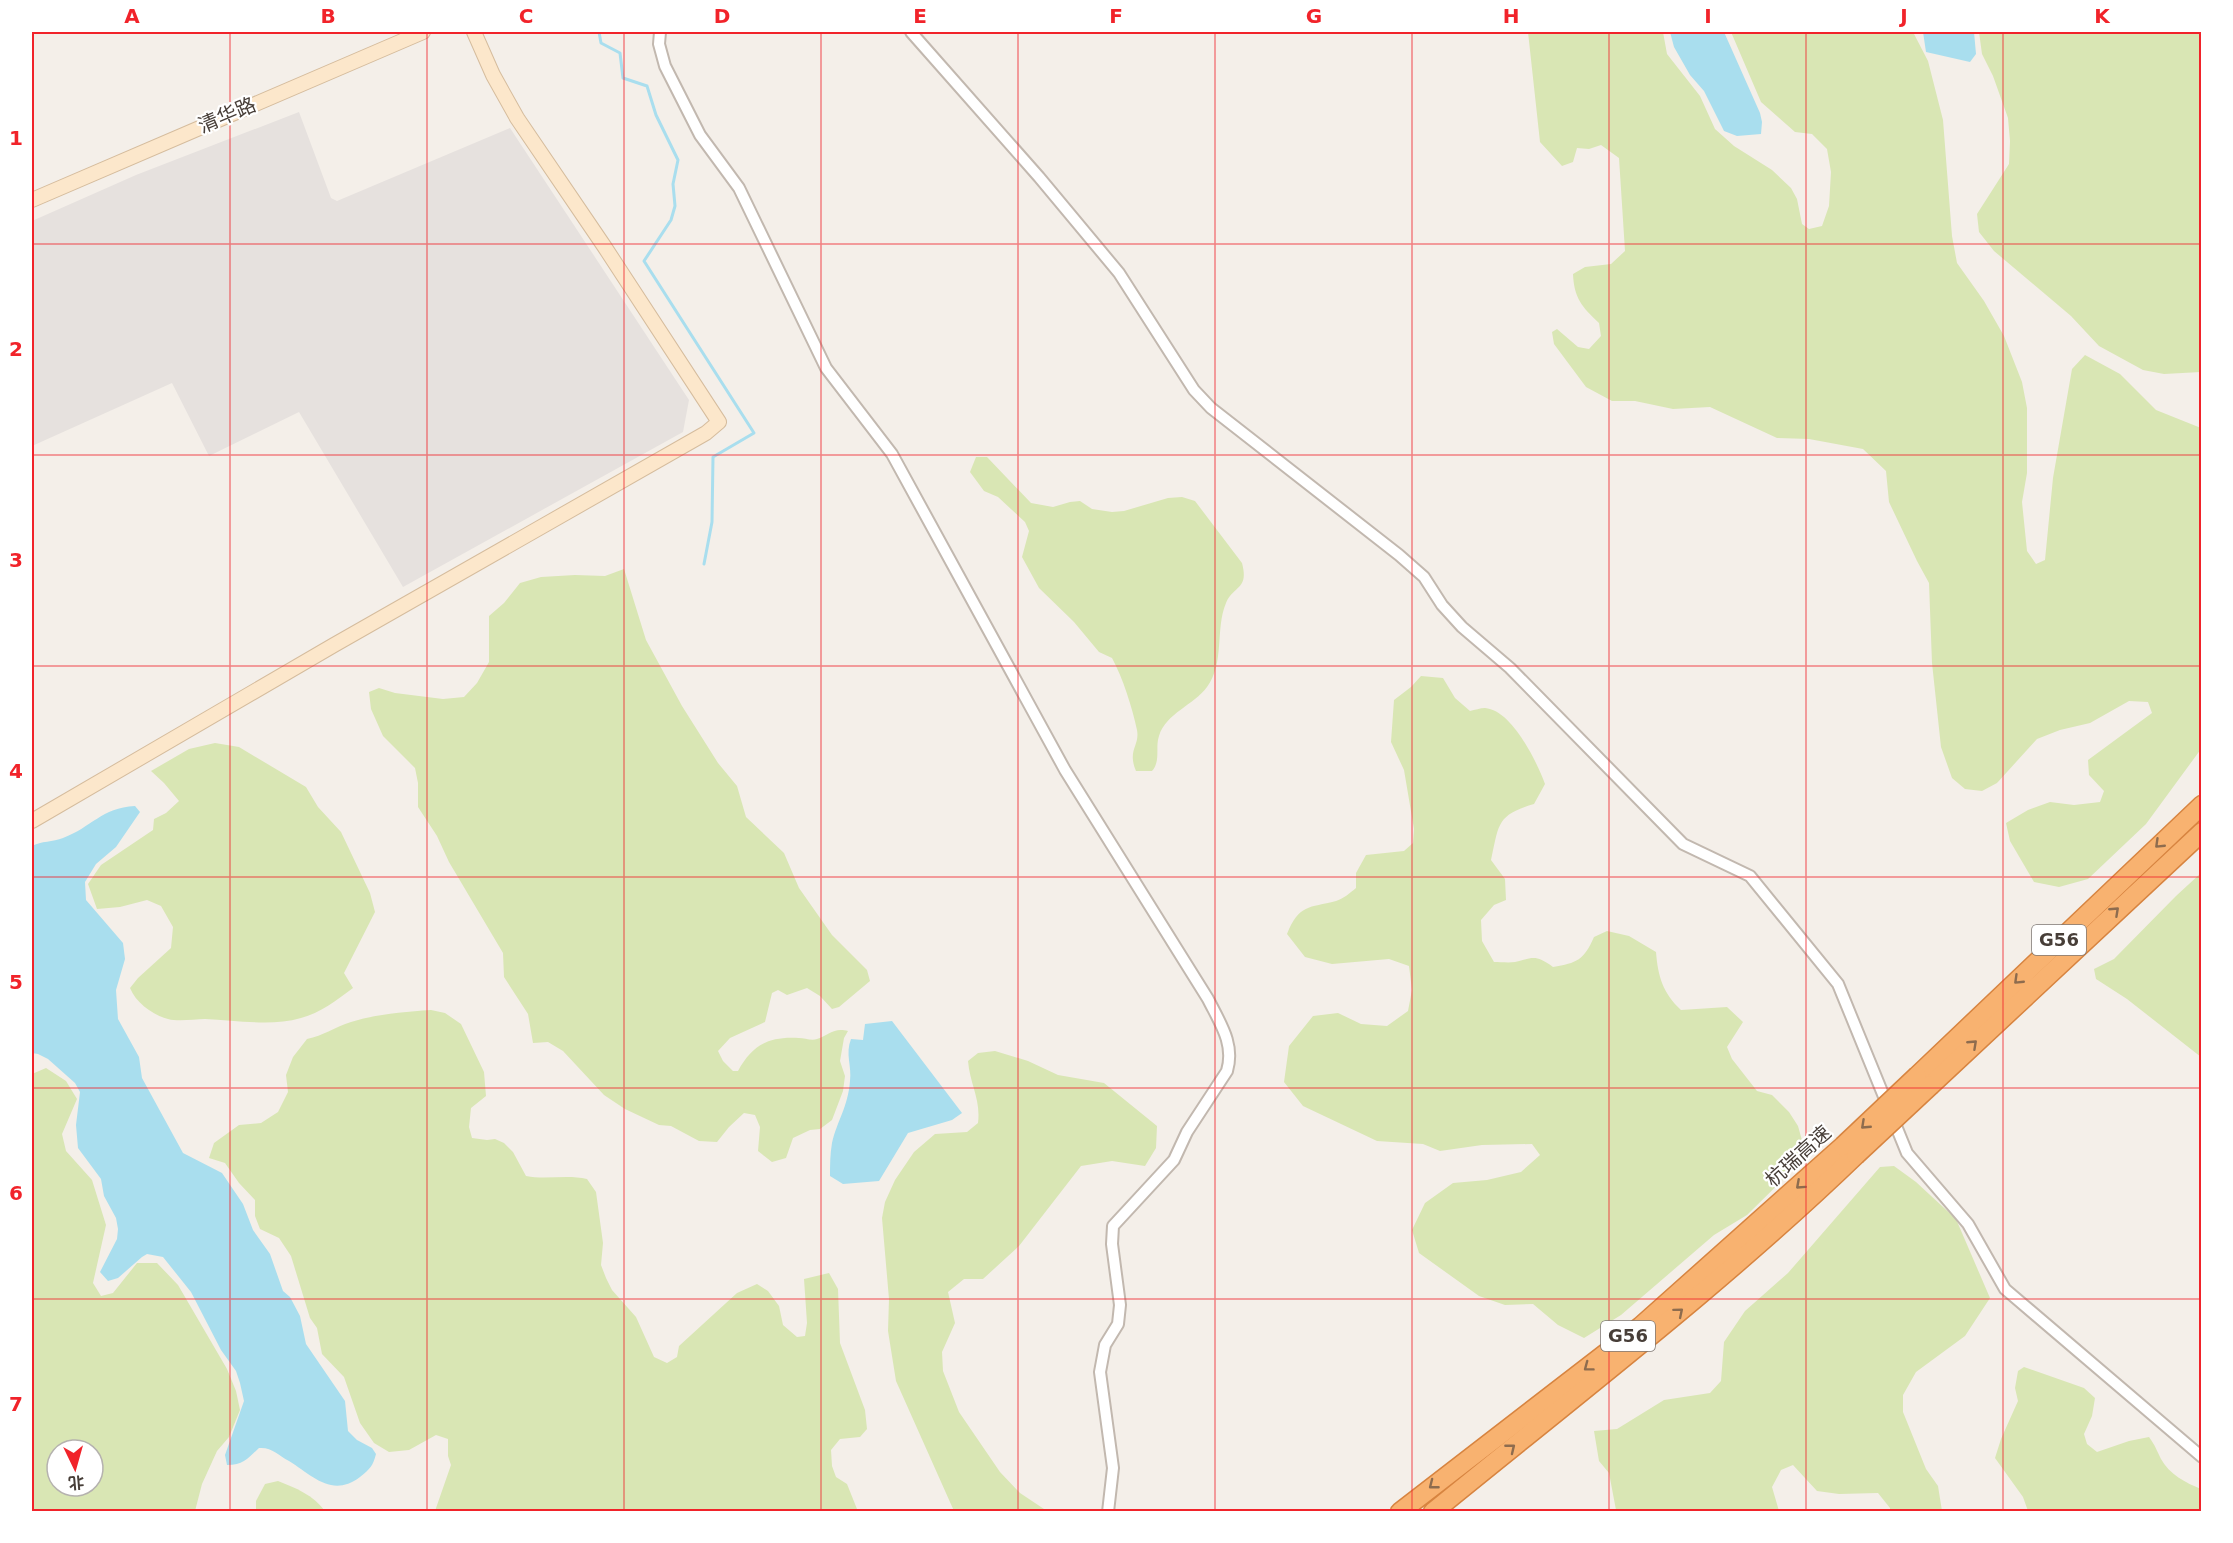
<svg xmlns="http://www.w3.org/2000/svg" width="2233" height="1543" font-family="'DejaVu Sans','Noto Sans SC',sans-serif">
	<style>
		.industrial { fill: #e6e1de }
		.green { fill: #d9e6b4; fill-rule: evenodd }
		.water { fill: #a9deee }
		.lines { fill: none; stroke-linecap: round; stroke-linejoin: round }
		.stream { stroke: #a9deee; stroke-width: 3 }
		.street-casing { stroke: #c2b8af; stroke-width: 14 }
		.secondary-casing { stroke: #d5bc9d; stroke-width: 16 }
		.highway-casing { stroke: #d78440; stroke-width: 21 }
		.street { stroke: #fff; stroke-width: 10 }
		.secondary { stroke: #fce7cb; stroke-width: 14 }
		.highway { stroke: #f8b270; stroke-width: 18 }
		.highway-bridge-casing { stroke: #d78440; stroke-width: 21; stroke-linecap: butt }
		.highway-bridge { stroke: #f8b270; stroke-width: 18 }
		.oneway { stroke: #8e6c4e }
		.grid { fill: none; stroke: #f1232a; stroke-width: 1.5; stroke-opacity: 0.55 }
		.labels { text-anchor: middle; stroke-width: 4.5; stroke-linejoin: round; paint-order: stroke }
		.shield { fill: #fff; stroke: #7e7874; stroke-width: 1.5 }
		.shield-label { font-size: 18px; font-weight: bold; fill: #473e38 }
		.street-label { font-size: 20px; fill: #473e38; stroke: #fff }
		.neatline { fill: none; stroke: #f1232a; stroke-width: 2 }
		.grid-label { font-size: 20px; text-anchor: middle; font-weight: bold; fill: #f1232a }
	</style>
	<rect width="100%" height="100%" fill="#f4efe9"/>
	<!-- industrial -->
	<polygon class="industrial" points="299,112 331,198 337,201 510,128 689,400 683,432 403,587 299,412 209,456 172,383 32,446 32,221 136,175"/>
	<!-- green -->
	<g class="green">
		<path d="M1528,32H1663L1667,54L1700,96L1715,129L1734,146L1772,170L1791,188L1797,199L1802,224L1809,229L1822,226L1829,206L1831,172L1827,149L1812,134L1795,132L1761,102L1731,32H1913L1928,61L1943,120L1952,236L1957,263L1984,301L2004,336L2022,382L2027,408V473L2022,502L2027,551L2036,564L2045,560L2053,478L2072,369L2085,355L2120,374L2156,410L2201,428V749L2146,824L2088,879L2059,887L2034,882L2010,841L2006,823L2028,810L2050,802L2074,805L2100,802L2104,791L2089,775L2088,760L2152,713L2148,702L2129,701L2090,723L2060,730L2037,739L1997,783L1982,791L1965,789L1952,778L1941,747L1932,663L1929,583L1917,561L1889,502L1886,471L1863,449L1809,439L1777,438L1710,407L1673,409L1635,401H1612L1586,387L1554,344L1552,332L1557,329L1578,347L1589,349L1601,336L1599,323C1582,307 1574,298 1573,274L1585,267L1611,264L1625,251L1619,158L1601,145L1589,149L1577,148L1573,162L1562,166L1540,142Z"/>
		<polygon points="1979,32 2201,32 2201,372 2164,374 2143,370 2099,346 2071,316 1994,251 1979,232 1977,214 2009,164 2010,141 2008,118 1993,76 1982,54"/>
		<path d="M976,457H987L1031,503L1053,507L1070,502L1080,501L1092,509L1112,512L1124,511L1168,498L1182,497L1195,501L1242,563C1249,590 1234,585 1226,603C1215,629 1225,663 1207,687C1194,705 1166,713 1159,736C1155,747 1161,761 1152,771H1136C1127,750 1140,746 1137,730C1132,707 1123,678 1112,658L1099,652L1074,622L1039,588L1022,557L1029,531L1025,522L998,497L984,491L970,472Z"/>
		<path d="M624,569L646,640L682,706L718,763L737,786L746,817L784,853L799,888L832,935L867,970L870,981L839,1007L832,1009L820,996L807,988L787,995L778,990L772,993L765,1022L730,1038L718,1051L723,1061L733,1071H738C752,1045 769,1036 799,1038C804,1038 812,1041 817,1039C829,1035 834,1027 848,1031L844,1038L840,1061L845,1076L843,1091L832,1120L820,1129L810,1130L793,1138L786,1158L772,1162L758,1151L760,1127L755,1115L744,1113L729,1127L717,1142L699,1141L671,1126L659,1125L625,1109L604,1095L563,1051L548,1042L533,1043L528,1014L504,977L503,953L449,862L437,836L418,807V783L415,768L383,736L371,709L369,692L379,688L395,693L443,699L464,697L477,683L489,662V616L504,603L520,583L541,577L575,575L605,576Z"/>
		<path d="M1421,676L1443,678L1455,698L1470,711C1475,710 1480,708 1485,708C1512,710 1537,762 1545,784L1534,804C1496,815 1499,825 1491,860L1505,879L1506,900L1494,905L1481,920L1482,941L1494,962C1500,962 1509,963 1515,962C1533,958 1535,954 1553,967C1577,963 1584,960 1594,937L1607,931L1629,936L1656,952C1658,977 1663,993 1681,1010L1727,1007L1743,1022L1727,1047L1732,1059L1757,1091L1772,1095L1789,1112L1798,1126L1803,1144L1800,1163L1747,1215L1714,1235L1621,1315L1584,1338L1558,1325L1533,1304L1505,1305L1479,1296L1419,1253L1412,1230L1425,1203L1453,1183L1487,1180L1521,1172L1540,1155L1532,1144L1482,1145L1440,1151L1423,1144L1377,1141L1303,1106L1284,1082L1289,1046L1313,1016L1338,1013L1361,1024L1387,1026L1408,1011L1412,990L1409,966L1389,959L1332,964L1305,957L1287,934C1299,904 1309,908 1336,901C1343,899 1350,893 1356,888V873L1366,855L1404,851L1413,843L1414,829L1404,770L1391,742L1394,700L1411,687Z"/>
		<path d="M215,743L239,747L306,787L318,807L341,832L370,893L375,912L344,973L353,988C337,1000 320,1013 301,1018C270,1027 237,1020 205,1019C194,1019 179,1022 168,1019C153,1015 136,1003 130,988L138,978L171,948L173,927L161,906L147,900L120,907L97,909L88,884L101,865L153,830L154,819L166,813L179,801L164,783L151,771L189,749Z"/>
		<polygon points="2201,873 2201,1057 2127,999 2096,979 2094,969 2114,959 2176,896"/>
		<path d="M431,1010L445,1013L461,1024L484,1072L486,1096L471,1108L469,1127L472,1138L487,1140L495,1139L504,1143L513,1152L526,1176C547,1180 567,1174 587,1179L596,1192L603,1243L601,1265L606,1278L612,1290L636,1317L654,1357L667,1363L677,1357L679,1346L737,1293L757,1284L768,1291L779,1306L783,1325L797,1337L805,1336L807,1323L804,1279L829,1273L838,1289L840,1343L865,1410L867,1429L860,1437L840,1439L831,1450L832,1466L836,1477L847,1484L857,1509L860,1511H435L451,1465L448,1456V1439L436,1435L409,1450L389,1452L374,1443L360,1423L344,1377L322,1354L317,1328L310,1318L291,1256L279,1238L260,1229L255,1216V1200L239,1183L225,1163L209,1158L214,1143L239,1125L261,1123L278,1112L288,1092L286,1075L293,1057L307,1039C323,1036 335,1027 351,1022C377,1014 404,1012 431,1010Z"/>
		<path d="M995,1051L1028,1061L1058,1075L1104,1083L1157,1126L1156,1148L1145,1166L1112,1161L1081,1166L1019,1246L983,1279H964L948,1292L955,1323L942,1352L943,1371L959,1412L1000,1472L1020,1493L1047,1511H954L896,1381L888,1331L889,1299L882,1218L885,1202L895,1180L914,1152L935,1134L967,1132L978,1123C981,1099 970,1085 968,1061L978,1053Z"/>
		<path d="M46,1068L66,1081L77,1099L62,1134L66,1151L92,1180L106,1225L93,1283L101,1296L113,1293L137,1263H157L178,1285L227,1369L236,1391L240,1410L229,1437L217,1451L202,1484L195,1511H32V1074ZM57,1450H93V1486H57Z"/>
		<polygon points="1894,1166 1916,1182 1956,1219 1990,1298 1965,1336 1916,1372 1903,1395 1903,1412 1926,1469 1938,1486 1942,1511 1890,1511 1890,1508 1878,1493 1839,1494 1817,1491 1793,1465 1781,1470 1772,1487 1779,1511 1621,1512 1616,1510 1609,1473 1599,1461 1594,1431 1617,1429 1664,1400 1710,1393 1721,1381 1724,1342 1745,1311 1788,1273 1880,1167"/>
		<path d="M2024,1367L2084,1388L2095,1398L2092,1416L2084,1434L2087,1444L2097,1452L2129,1441L2149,1437C2155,1445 2157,1451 2161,1459C2169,1474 2186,1483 2201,1489V1511H2028L2023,1497L1995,1458L2001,1439L2018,1401L2015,1388L2018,1371Z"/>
		<path d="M278,1481C296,1488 313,1495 325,1511H256V1501L265,1484Z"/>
	</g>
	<!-- water -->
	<g class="water">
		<polygon points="1670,32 1724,32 1760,113 1762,122 1761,134 1737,136 1724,131 1704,91 1690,75 1674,47"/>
		<polygon points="1923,32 1974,32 1976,54 1970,62 1926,52"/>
		<path d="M135,806L140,812L116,847L96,864L85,882L86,900L123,943L125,959L116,990L118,1019L139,1057L142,1078L183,1153L222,1173L243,1204L253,1230L270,1254L283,1291L290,1297L300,1316L306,1344L345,1401L348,1431L357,1440L372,1448L376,1454C373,1466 370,1469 360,1477C332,1498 313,1476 289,1461C278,1455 272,1447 259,1448C248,1458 244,1465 227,1465L225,1455L244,1401L240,1383L236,1371L221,1350L191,1292L163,1257L147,1254L142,1257L118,1278L108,1281L100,1272L117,1239L118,1229L116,1218L104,1196L101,1179L78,1148L76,1125L80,1092L75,1083L48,1059L38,1054L32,1053V846C41,841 53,842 63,838C92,827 101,808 135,806Z"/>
		<path d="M892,1021L962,1113L952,1120L908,1133L879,1181L843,1184L830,1176C830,1166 830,1154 832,1143C837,1121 848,1107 850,1081C852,1066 845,1054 851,1039L863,1040L865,1024Z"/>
	</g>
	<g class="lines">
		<!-- stream -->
		<polyline class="stream" points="599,32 601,43 620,53 623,78 647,86 656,115 678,160 673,184 675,206 671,220 644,261 754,433 713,457 712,522 704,564"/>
		<!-- street casing -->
		<g class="street-casing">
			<g id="street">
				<path d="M660,32L659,44L665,66L700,135L739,188L826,368L892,454L1065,770L1208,999C1220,1023 1235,1044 1227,1071L1187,1132L1174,1160L1113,1226L1112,1244L1120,1305L1118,1324L1105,1345L1100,1372L1113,1468L1108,1512"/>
				<polyline points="911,32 1039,177 1119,273 1194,390 1211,408 1399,555 1424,577 1442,605 1462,627 1510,668 1683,844 1750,876 1838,984 1907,1153 1968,1224 2005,1289 2202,1457"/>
			</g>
		</g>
		<!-- secondary casing -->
		<g class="secondary-casing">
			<g id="secondary">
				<polyline points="32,200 423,32"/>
				<polyline points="32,821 334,645 706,433 719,422 604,246 517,118 493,75 474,32"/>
			</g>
		</g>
		<!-- highway casing -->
		<g class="highway-casing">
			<g id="highway">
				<polyline points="1917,1076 2202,805"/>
				<polyline points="1931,1085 2202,832"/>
				<polyline points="1400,1512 1641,1326 1843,1146"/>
				<path d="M1433,1512C1576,1395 1723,1283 1856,1155"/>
			</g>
		</g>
		<!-- street -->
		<use href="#street" class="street"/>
		<!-- secondary -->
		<use href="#secondary" class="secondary"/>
		<!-- highway -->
		<use href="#highway" class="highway"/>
		<!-- highway-bridge casing -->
		<g class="highway-bridge-casing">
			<g id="highway-bridge">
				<polyline points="1843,1146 1917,1076"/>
				<polyline points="1856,1155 1931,1085"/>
			</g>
		</g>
		<!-- highway-bridge -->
		<use href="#highway-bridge" class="highway-bridge"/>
	</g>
	<!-- one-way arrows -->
	<defs><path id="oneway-chevron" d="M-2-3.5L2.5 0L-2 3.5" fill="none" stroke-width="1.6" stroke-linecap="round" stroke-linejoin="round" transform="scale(1.5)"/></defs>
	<g class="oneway">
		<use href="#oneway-chevron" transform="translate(2159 844) rotate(136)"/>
		<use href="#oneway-chevron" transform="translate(2115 911) rotate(-43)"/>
		<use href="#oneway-chevron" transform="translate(2018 980) rotate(136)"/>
		<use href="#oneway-chevron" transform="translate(1973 1044) rotate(-43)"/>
		<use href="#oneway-chevron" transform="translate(1865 1125) rotate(137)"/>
		<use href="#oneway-chevron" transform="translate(1800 1185) rotate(138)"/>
		<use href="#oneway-chevron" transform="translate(1679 1312) rotate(-40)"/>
		<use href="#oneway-chevron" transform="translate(1588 1367) rotate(143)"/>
		<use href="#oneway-chevron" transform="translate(1511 1448) rotate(-39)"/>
		<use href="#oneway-chevron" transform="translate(1433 1485) rotate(142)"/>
	</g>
	<!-- grid -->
	<path class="grid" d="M230,32V1512M427,32V1512M624,32V1512M821,32V1512M1018,32V1512M1215,32V1512M1412,32V1512M1609,32V1512M1806,32V1512M2003,32V1512M32,244H2202M32,455H2202M32,666H2202M32,877H2202M32,1088H2202M32,1299H2202"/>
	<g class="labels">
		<!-- shield labels -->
		<g class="shield">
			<rect x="2032" y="925" width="54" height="30" rx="4.5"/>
			<rect x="1601" y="1321" width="54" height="30" rx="4.5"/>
		</g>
		<g class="shield-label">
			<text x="2059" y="946">G56</text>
			<text x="1628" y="1342">G56</text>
		</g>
		<!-- street labels -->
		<g class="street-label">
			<text transform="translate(227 115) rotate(-23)" y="7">清华路</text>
			<text transform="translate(1798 1156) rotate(-42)" y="7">杭瑞高速</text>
		</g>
	</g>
	<!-- border -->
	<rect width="2233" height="1543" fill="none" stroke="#ffffff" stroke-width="66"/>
	<!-- north arrow -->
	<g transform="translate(75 1468) rotate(175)"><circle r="28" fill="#ffffff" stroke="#b5b2af" stroke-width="1.5"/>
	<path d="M0-4.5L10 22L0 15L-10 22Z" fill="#f1232a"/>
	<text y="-9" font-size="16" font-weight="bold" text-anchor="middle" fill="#473e38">北</text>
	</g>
	<rect x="33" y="33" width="2167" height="1477" class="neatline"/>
	<g class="grid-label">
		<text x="132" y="23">A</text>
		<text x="328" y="23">B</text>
		<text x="526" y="23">C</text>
		<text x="722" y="23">D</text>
		<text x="920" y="23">E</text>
		<text x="1116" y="23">F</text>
		<text x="1314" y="23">G</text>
		<text x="1511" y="23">H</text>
		<text x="1708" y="23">I</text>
		<text x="1904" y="23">J</text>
		<text x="2102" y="23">K</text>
		<text x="16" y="145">1</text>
		<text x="16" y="356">2</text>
		<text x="16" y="567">3</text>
		<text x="16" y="778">4</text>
		<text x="16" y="989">5</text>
		<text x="16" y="1200">6</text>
		<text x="16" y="1411">7</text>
	</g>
</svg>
